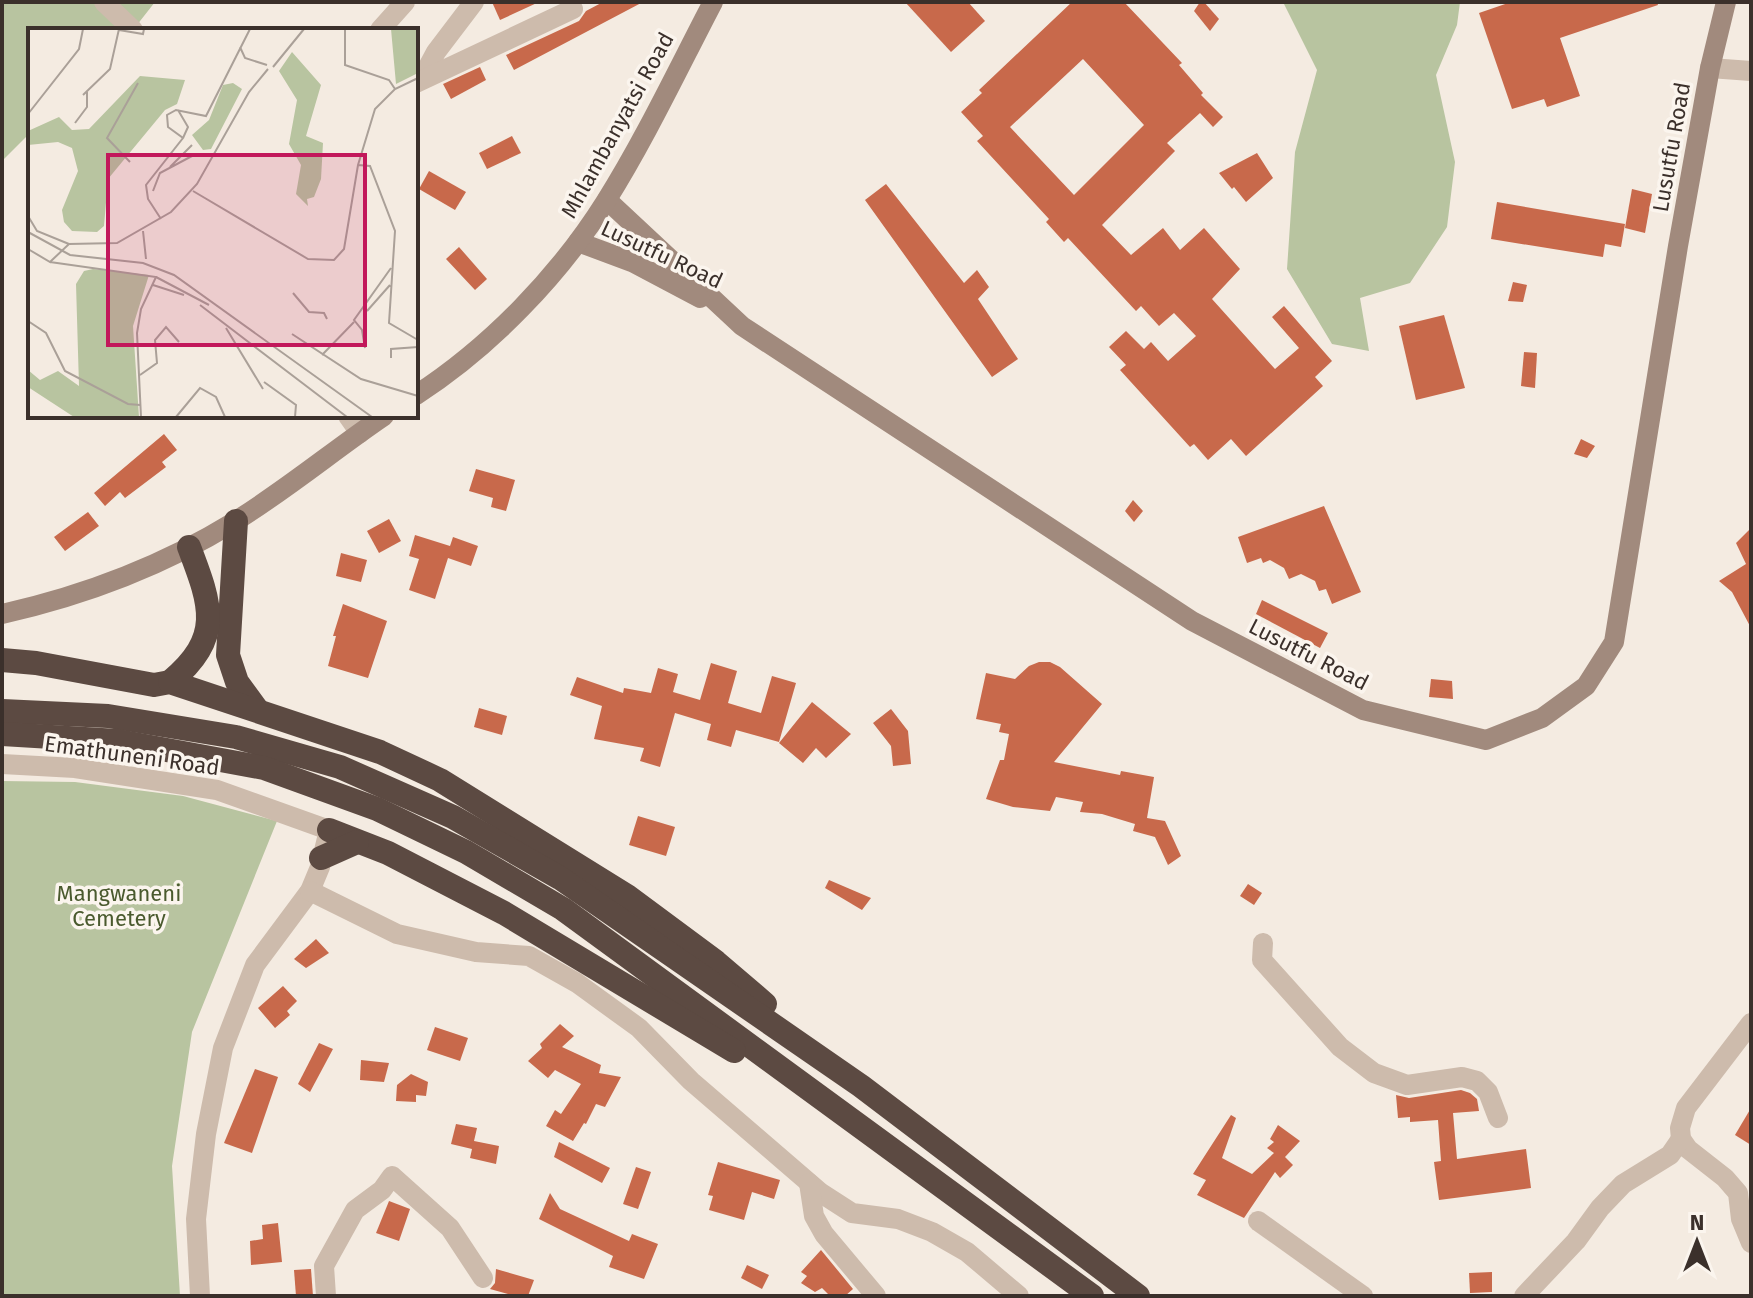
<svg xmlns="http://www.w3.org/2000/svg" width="1753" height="1298" font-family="'Fira Sans',sans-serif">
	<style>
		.green { fill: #b8c4a0 }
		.building { fill: #c8694b; fill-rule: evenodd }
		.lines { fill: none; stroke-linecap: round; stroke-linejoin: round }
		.street { stroke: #cdbbac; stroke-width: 20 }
		.secondary { stroke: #a18a7d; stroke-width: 20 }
		.highway { stroke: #5c4a42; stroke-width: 24 }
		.labels { text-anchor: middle; stroke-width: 7; stroke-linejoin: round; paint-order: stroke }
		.street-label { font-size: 22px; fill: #3b302b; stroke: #fbf5ee }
		.park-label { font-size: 22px; fill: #4a5a2e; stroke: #fbf5ee }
		.inset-road { fill: none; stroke: #aaa098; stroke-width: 2 }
		.view { fill: #c2185b; fill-opacity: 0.15; stroke: #c2185b; stroke-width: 4 }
		.inset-edge { fill: none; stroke: #3b302b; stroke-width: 4 }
	</style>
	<rect width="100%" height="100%" fill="#f4ebe1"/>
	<!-- green -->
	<g class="green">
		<polygon points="2,2 155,2 133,30 30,30 30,133 2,161"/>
		<polygon points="1283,2 1460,2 1457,25 1436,75 1455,162 1447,227 1410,283 1360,298 1369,351 1332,344 1287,269 1295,152 1317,70"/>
		<polygon points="2,781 75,782 183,796 277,821 192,1032 172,1166 180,1296 2,1296"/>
	</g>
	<!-- building -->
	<g class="building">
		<polygon points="492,2 539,2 500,20"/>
		<polygon points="603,2 643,2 514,70 506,55 579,21 586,11"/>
		<polygon points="905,2 968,2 985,21 951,52"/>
		<path d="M1072,2H1124L1182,63L1179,65L1203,93L1201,95L1223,117L1213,127L1200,113L1167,143L1175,151L1102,225L1131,255L1163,228L1180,250L1204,228L1240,269L1212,299L1275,369L1299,348L1272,317L1284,306L1332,361L1315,377L1323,386L1246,456L1231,439L1208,460L1194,444L1190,447L1120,370L1126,365L1109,347L1126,331L1144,349L1151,342L1168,361L1196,336L1174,313L1159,326L1141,306L1136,311L1068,238L1064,242L1046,222L1049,219L977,141L983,136L961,112L982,93L979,90ZM1083,59L1144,125L1074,195L1010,127Z"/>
		<polygon points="1200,2 1204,2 1219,19 1210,31 1194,11"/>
		<polygon points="1511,2 1657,2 1658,5 1560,38 1580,96 1547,107 1544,99 1512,109 1479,13"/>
		<polygon points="480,67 486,80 451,99 443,84"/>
		<polygon points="512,136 521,153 487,169 479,153"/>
		<polygon points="1257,153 1273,178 1246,202 1234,187 1232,189 1219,173"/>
		<polygon points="429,171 466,192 455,210 419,189"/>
		<polygon points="886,184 964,283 977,270 989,287 978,299 1018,359 992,377 865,200"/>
		<polygon points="1632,189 1652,194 1645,233 1625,228"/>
		<polygon points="1497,202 1625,224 1621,247 1605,244 1603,257 1491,239"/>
		<polygon points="459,247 487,279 475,290 446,259"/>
		<polygon points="1513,282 1527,285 1523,302 1508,301"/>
		<polygon points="1444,315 1465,388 1416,400 1399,326"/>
		<polygon points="1524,352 1537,353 1535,388 1521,386"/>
		<polygon points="164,434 177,450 162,462 166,467 125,498 120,492 105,506 94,493"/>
		<polygon points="1581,439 1595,446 1587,458 1574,454"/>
		<polygon points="476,469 515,480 506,511 491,507 493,498 469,491"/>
		<polygon points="1133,500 1143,511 1134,522 1125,511"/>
		<polygon points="1324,506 1361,592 1332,604 1326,589 1319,591 1315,581 1301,574 1289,579 1284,568 1270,560 1263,563 1261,558 1247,563 1238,537"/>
		<polygon points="88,512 99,526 65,551 54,537"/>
		<polygon points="389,519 401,541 379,553 367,531"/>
		<polygon points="1751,528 1751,628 1732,592 1719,581 1746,564 1736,543"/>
		<polygon points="415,535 450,546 453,537 478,546 471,566 448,558 435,599 409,590 419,559 409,556"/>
		<polygon points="341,553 367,560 361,582 336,576"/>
		<polygon points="1262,600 1328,633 1320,648 1256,614"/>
		<polygon points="343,604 387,621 368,678 328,666 336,636 333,636"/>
		<polygon points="1039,662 1050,662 1060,667 1102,704 1054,762 1120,775 1121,771 1154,777 1147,818 1165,821 1181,856 1168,865 1155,837 1133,831 1135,824 1102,814 1080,812 1083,802 1056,797 1050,811 1013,807 986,799 1000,760 1004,760 1009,734 999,732 1001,724 976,719 986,673 1015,679 1029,666"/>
		<polygon points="711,663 737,671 728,703 761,713 772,676 796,683 779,742 736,730 731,747 707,740 711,724 675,713 660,767 640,761 644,748 594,739 602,706 570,695 577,677 623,693 624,688 651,693 658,668 678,674 673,692 700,700"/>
		<polygon points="1431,679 1452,681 1453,699 1429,697"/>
		<polygon points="812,702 851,734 826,758 816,748 803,763 779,743"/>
		<polygon points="479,708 507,716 502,735 474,727"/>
		<polygon points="891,709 908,731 911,764 893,766 891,746 873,723"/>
		<polygon points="638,816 675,827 666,856 629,845"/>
		<polygon points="829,880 871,898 862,910 825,888"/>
		<polygon points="1248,884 1262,893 1254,905 1240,896"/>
		<polygon points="316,939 329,953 306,968 294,959"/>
		<polygon points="283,986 297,1001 287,1011 290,1015 275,1028 258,1008"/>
		<polygon points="560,1024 574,1036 562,1047 601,1065 599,1073 621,1077 605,1107 596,1104 586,1124 584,1123 573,1141 546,1126 555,1110 561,1114 581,1084 555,1070 548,1078 528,1061 542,1048 540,1044"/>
		<polygon points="435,1027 468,1038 460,1061 427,1050"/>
		<polygon points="319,1043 333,1049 310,1092 298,1084"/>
		<polygon points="361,1060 389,1063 384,1082 360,1080"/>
		<polygon points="255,1069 278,1077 252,1153 224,1143"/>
		<polygon points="411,1074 428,1082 426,1096 416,1095 416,1102 396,1101 397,1085"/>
		<polygon points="1461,1090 1470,1093 1477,1099 1479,1111 1453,1113 1457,1159 1526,1149 1531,1188 1439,1200 1434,1162 1441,1161 1438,1120 1410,1122 1410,1117 1398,1118 1396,1095 1409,1098"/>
		<polygon points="1751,1108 1751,1145 1735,1135"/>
		<polygon points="1231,1115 1236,1118 1222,1158 1252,1174 1274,1153 1267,1148 1274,1142 1270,1139 1278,1125 1300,1141 1285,1157 1293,1165 1280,1178 1275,1172 1244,1218 1197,1195 1206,1180 1193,1174"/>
		<polygon points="456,1124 477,1128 474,1141 499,1146 496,1164 470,1158 472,1149 451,1144"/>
		<polygon points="559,1142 610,1168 602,1183 554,1157"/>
		<polygon points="718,1162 780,1180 774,1199 752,1192 744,1220 709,1210 713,1196 708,1195"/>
		<polygon points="636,1167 651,1172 638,1209 623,1204"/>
		<polygon points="550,1193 560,1209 629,1241 632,1234 658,1244 644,1279 609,1267 613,1256 539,1219"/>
		<polygon points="389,1201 410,1209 399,1241 376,1233"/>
		<polygon points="278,1223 282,1262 251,1265 250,1241 263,1239 262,1225"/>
		<polygon points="821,1250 853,1289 845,1296 830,1296 822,1288 815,1292 801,1283 807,1276 801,1272"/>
		<polygon points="747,1265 769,1275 762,1289 741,1278"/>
		<polygon points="311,1269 313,1296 296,1296 294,1270"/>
		<polygon points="496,1269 534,1280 528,1296 508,1296 508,1294 490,1289 495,1283"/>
		<polygon points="1492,1272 1492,1292 1470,1293 1469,1273"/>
	</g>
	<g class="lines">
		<!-- street -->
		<g class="street">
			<polyline points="104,2 133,30"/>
			<polyline points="380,30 405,2"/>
			<polyline points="1710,68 1751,71"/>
			<polyline points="421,80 436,52 474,2"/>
			<polyline points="416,83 573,9"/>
			<polyline points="348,416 360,433"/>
			<polyline points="2,764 75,768 217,790 329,830 320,867 310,891 255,965 223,1048 206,1134 196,1219 200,1296"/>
			<polyline points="310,891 397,934 476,952 529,956 577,983 639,1028 691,1081 821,1193 852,1213 898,1219 932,1232 967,1252 1019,1296"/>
			<polyline points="1263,943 1262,960 1340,1047 1374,1073 1407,1085 1462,1077 1477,1081 1488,1092 1498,1118"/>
			<polyline points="1751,1023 1686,1108 1680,1128 1681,1139 1688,1149 1725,1178 1738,1193 1741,1219 1751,1243"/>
			<polyline points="809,1183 814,1216 824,1234 876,1296"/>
			<polyline points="1258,1221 1363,1296"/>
			<polyline points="326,1296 324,1266 355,1210 382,1190 392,1176 450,1228 483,1278"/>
			<polyline points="1524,1296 1576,1241 1600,1208 1623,1184 1670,1155 1681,1139"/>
		</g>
		<!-- secondary -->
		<g class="secondary">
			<polyline points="607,200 742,326 1192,621 1363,710 1486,740 1542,718 1586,686 1614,642 1678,246 1710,68 1726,2"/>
			<polyline points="578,242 632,262 700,298"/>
			<path d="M416,395C490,347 559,276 606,201C645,139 679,67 713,2"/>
			<path d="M2,614C82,596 164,565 234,522C286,490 334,450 384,416"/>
		</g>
		<!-- highway -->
		<g class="highway">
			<polyline points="236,521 228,655 237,682 256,708"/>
			<polyline points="2,660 36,663 154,685 170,682 380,752 440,780 627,896 716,962 765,1004"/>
			<path d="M170,682C224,637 211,605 189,547"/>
			<polyline points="2,711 108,716 236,737 340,767 453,817 560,878 861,1086 1138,1296"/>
			<polyline points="2,734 118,741 264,768 377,809 466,852 563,909 1092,1296"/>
			<polyline points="329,830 388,853 504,913 734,1051"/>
			<polyline points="321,858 357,842"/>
		</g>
	</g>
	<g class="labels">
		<!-- street labels -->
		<g class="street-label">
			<text transform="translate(617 125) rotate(-61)" y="8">Mhlambanyatsi Road</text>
			<text transform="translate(1671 147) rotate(-80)" y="8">Lusutfu Road</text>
			<text transform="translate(662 254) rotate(25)" y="8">Lusutfu Road</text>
			<text transform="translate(1309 654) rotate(27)" y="8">Lusutfu Road</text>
			<text transform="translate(132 755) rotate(8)" y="8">Emathuneni Road</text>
		</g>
		<!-- park labels -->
		<g class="park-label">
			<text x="119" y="901">Mangwaneni<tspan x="119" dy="25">Cemetery</tspan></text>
		</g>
	</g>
	<!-- overview -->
	<g transform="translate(28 28)">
		<rect width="390" height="390" fill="#f4ebe1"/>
		<path d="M363,1H390V45L368,56ZM264,24L293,57L278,108L295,115L293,151L286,169L279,171L280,178L268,166L273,137L261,116L269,72L251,43ZM112,48L157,52L149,76L137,82L80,151L76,198L69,204L44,203L36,194L34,182L50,143L44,120L30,114L0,117V103L31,89L44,102L61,101ZM205,55L214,61L183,121L175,122L164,107L181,92L195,57ZM65,241L121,247L105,298L111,389H46L0,359V342L12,352L30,343L51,358L48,256L56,243Z" fill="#b8c4a0"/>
		<path class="inset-road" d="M317,1V37L361,52L367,61M91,2L115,6L116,1M212,19L217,30L239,37M245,39L276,1M55,67L82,41L91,1M150,82L160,99L155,110M0,86L51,21L55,1M47,95L59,79V64M102,134L79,110L110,55M330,137L342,138L367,203L361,295L390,312M142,139L164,117M125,163L132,145L164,128M165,163L280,231L306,232L316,221L330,137L347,81L367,61L390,50M0,188L9,203L41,216M133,191L120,171L118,157L155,110L140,99L139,87L148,82L178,88L222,1M115,203L118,231M0,204L42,227L115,235L146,247L344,389M0,221L22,234L41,216L89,215L143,184L169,156L221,64L240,41M22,234L128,249L113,281L109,305L113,389M128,249L181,277M125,257L156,267M265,265L281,284L296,285L299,291M172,277L319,389M339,283L362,257M0,293L18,305L37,343L100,376L112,377M198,300L235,361M264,306L333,351L390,368M337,320L334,302L326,292L363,240M294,327L326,294M363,330V321L390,319M112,347L129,335L127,312L138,299L151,314M236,354L268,377L267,389M148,389L172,360L188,369L197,389"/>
		<path class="view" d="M80,127H337V317H80Z"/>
		<rect width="390" height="390" class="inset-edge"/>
	</g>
	<!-- border -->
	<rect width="1753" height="1298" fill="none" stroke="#3b302b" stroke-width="8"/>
	<!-- north arrow -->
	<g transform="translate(1697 1242)" stroke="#fbf5ee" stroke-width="6" paint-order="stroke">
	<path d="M0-6L14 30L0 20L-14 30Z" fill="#3b302b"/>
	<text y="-12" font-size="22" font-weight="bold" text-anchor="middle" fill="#3b302b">N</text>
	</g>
</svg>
